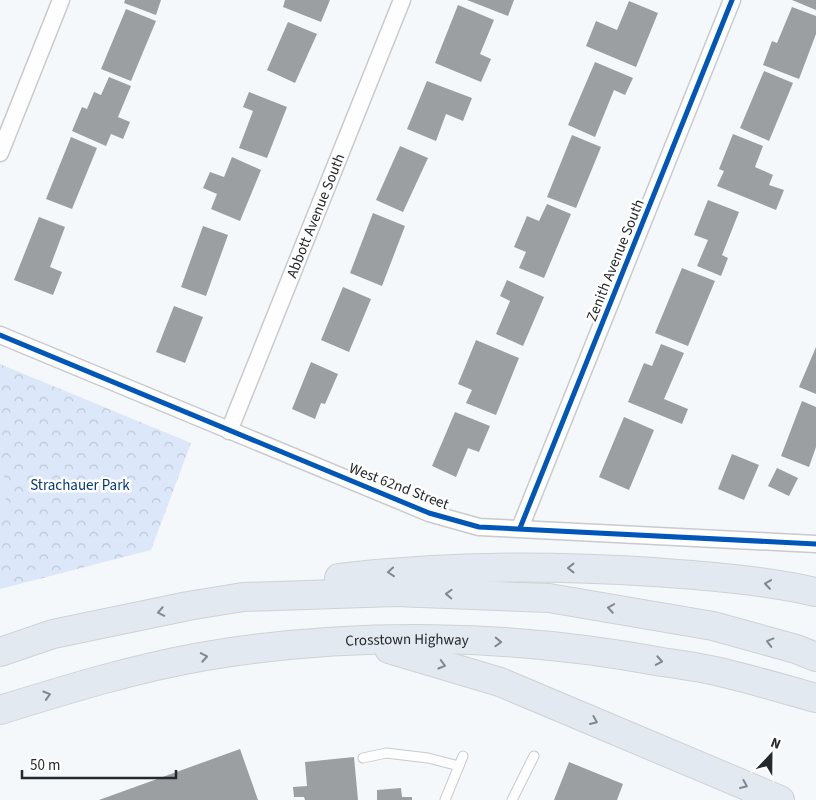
<svg xmlns="http://www.w3.org/2000/svg" width="816" height="800" font-family="'Source Sans 3',sans-serif">
	<style>
		.forest { fill: url(#forest-crowns) }
		.pitch { fill: #dce8f9 }
		.building { fill: #9c9fa2 }
		.lines { fill: none; stroke-linecap: round; stroke-linejoin: round }
		.service-casing { stroke: #c8cace; stroke-width: 11 }
		.minor-casing { stroke: #c8cace; stroke-width: 19 }
		.motorway-casing { stroke: #cfd2d3; stroke-width: 30 }
		.service { stroke: #fefefe; stroke-width: 9 }
		.minor { stroke: #fefefe; stroke-width: 16 }
		.motorway { stroke: #e3e9f0; stroke-width: 28 }
		.cycleway-casing { stroke: #fff; stroke-width: 8 }
		.cycleway { stroke: #0057b8; stroke-width: 5 }
		.oneway { stroke: #84888e }
		.labels { text-anchor: middle; stroke-width: 5; stroke-linejoin: round; paint-order: stroke }
		.street-label { font-size: 15px; fill: #25282c; stroke: #fff }
		.park-label { font-size: 15px; fill: #063879; stroke: #fff }
	</style>
	<defs>
		<pattern id="forest-crowns" width="20" height="18" patternUnits="userSpaceOnUse" patternTransform="scale(1.25)"><rect width="20" height="18" fill="#dce8f9"/><path d="M2 6a3 3 0 1 1 6 0M12 15a3 3 0 1 1 6 0" fill="none" stroke="#bdc7d6"/></pattern>
	</defs>
	<rect width="100%" height="100%" fill="#f5f8fb"/>
	<!-- forest -->
	<polygon class="forest" points="0,364 191,443 151,550 0,589"/>
	<!-- pitch -->
	<path class="pitch" d="M0,470C10,484 10,495 0,510Z"/>
	<!-- building -->
	<g class="building">
		<polygon points="125,0 161,0 156,15 124,3"/>
		<polygon points="285,0 330,0 321,22 283,7"/>
		<polygon points="467,0 514,0 508,16"/>
		<polygon points="792,0 816,0 816,10"/>
		<polygon points="629,1 658,13 636,67 586,46 596,21 617,30"/>
		<polygon points="458,5 494,20 480,54 491,59 481,82 435,63"/>
		<polygon points="792,7 816,16 816,34 799,79 763,65 772,41 777,43"/>
		<polygon points="126,9 156,21 131,81 101,69"/>
		<polygon points="288,22 317,34 295,83 267,70"/>
		<polygon points="595,62 633,78 625,95 614,90 595,137 568,125"/>
		<polygon points="764,71 793,83 769,141 740,128"/>
		<polygon points="109,77 131,86 118,117 130,122 123,139 111,134 106,146 72,131 82,107 87,109 94,92 101,95"/>
		<polygon points="427,81 472,98 463,121 446,114 436,141 407,129"/>
		<polygon points="249,92 287,107 267,158 239,148 253,111 243,107"/>
		<polygon points="733,134 763,146 755,167 773,175 769,185 784,190 776,210 717,186 724,171 719,169"/>
		<polygon points="572,135 601,147 576,208 547,197"/>
		<polygon points="71,137 97,148 72,209 46,199"/>
		<polygon points="400,146 428,158 403,212 376,200"/>
		<polygon points="232,157 261,170 240,221 211,209 217,194 203,188 210,172 224,177"/>
		<polygon points="708,200 739,212 722,255 728,258 721,276 697,266 708,240 694,235"/>
		<polygon points="547,204 571,214 544,278 519,268 526,252 514,247 527,216 539,221"/>
		<polygon points="373,213 405,226 382,286 350,273"/>
		<polygon points="39,217 65,227 50,267 62,272 53,295 14,280"/>
		<polygon points="203,226 228,235 206,296 181,287"/>
		<polygon points="682,268 715,281 688,346 655,333"/>
		<polygon points="507,280 544,297 523,346 496,334 510,301 500,296"/>
		<polygon points="343,287 371,299 349,352 321,340"/>
		<polygon points="174,306 203,317 185,363 156,352"/>
		<polygon points="476,340 519,358 496,415 466,403 472,390 458,384"/>
		<polygon points="661,344 684,353 664,399 688,409 682,424 628,402 644,363 652,366"/>
		<polygon points="816,347 816,394 799,387"/>
		<polygon points="311,362 338,374 325,404 321,403 315,419 292,409"/>
		<polygon points="802,401 816,407 816,447 809,467 781,456"/>
		<polygon points="455,412 490,426 479,452 468,448 456,477 432,466"/>
		<polygon points="624,417 654,430 629,490 599,477"/>
		<polygon points="732,454 759,465 744,500 718,489"/>
		<polygon points="777,468 798,478 789,496 768,486"/>
		<polygon points="240,749 258,800 99,800"/>
		<polygon points="354,757 358,800 305,800 304,797 294,797 293,787 307,786 305,762"/>
		<polygon points="569,762 623,784 617,800 554,800"/>
		<polygon points="401,788 402,797 412,797 412,800 377,800 377,790"/>
	</g>
	<g class="lines">
		<!-- service casing -->
		<g class="service-casing">
			<g id="service">
				<polyline points="363,758 386,753 428,758 459,766"/>
				<polyline points="445,800 463,756"/>
				<polyline points="512,800 534,756"/>
			</g>
		</g>
		<!-- minor casing -->
		<g class="minor-casing">
			<g id="minor">
				<polyline points="0,153 61,0"/>
				<polyline points="0,335 429,513 479,527 816,544"/>
				<path id="s1" d="M229,431L402,0"/>
				<polyline points="520,528 732,0"/>
			</g>
		</g>
		<!-- motorway casing -->
		<g class="motorway-casing">
			<g id="motorway">
				<path d="M339,578C444,565 549,565 654,572C708,576 763,580 816,592"/>
				<polyline points="389,649 500,682 780,800"/>
				<polyline points="0,652 53,634 188,606 243,597 395,592 549,598 713,626 796,649 816,657"/>
				<path id="s2" d="M0,710C68,689 136,668 206,656C356,631 513,634 662,662C684,665 706,668 728,674C757,681 787,690 816,698"/>
			</g>
		</g>
		<!-- service -->
		<use href="#service" class="service"/>
		<!-- minor -->
		<use href="#minor" class="minor"/>
		<!-- motorway -->
		<use href="#motorway" class="motorway"/>
		<!-- cycleway casing -->
		<g class="cycleway-casing">
			<g id="cycleway">
				<polyline points="0,335 429,513 479,527 816,544"/>
				<polyline points="520,528 732,0"/>
			</g>
		</g>
		<!-- cycleway -->
		<use href="#cycleway" class="cycleway"/>
	</g>
	<!-- one-way arrows -->
	<defs><path id="oneway-chevron" d="M-2-3.5L2.5 0L-2 3.5" fill="none" stroke-width="1.6" stroke-linecap="round" stroke-linejoin="round" transform="scale(1.25)"/></defs>
	<g class="oneway">
		<use href="#oneway-chevron" transform="translate(571 568) rotate(-180)"/>
		<use href="#oneway-chevron" transform="translate(391 572) rotate(175)"/>
		<use href="#oneway-chevron" transform="translate(768 584) rotate(-172)"/>
		<use href="#oneway-chevron" transform="translate(449 594) rotate(-178)"/>
		<use href="#oneway-chevron" transform="translate(611 608) rotate(-171)"/>
		<use href="#oneway-chevron" transform="translate(161 612) rotate(169)"/>
		<use href="#oneway-chevron" transform="translate(498 642) rotate(2)"/>
		<use href="#oneway-chevron" transform="translate(770 642) rotate(-165)"/>
		<use href="#oneway-chevron" transform="translate(204 657) rotate(-10)"/>
		<use href="#oneway-chevron" transform="translate(659 661) rotate(10)"/>
		<use href="#oneway-chevron" transform="translate(442 665) rotate(16)"/>
		<use href="#oneway-chevron" transform="translate(47 695) rotate(-17)"/>
		<use href="#oneway-chevron" transform="translate(594 721) rotate(23)"/>
		<use href="#oneway-chevron" transform="translate(744 785) rotate(23)"/>
	</g>
	<g class="labels">
		<!-- street labels -->
		<g class="street-label">
			<text dy="5" stroke="none"><textPath href="#s1" startOffset="232">Abbott Avenue South</textPath></text>
			<text transform="translate(615 260) rotate(-68)" y="5">Zenith Avenue South</text>
			<text transform="translate(399 486) rotate(21)" y="5">West 62nd Street</text>
			<text dy="5" stroke="none"><textPath href="#s2" startOffset="415">Crosstown Highway</textPath></text>
		</g>
		<!-- park labels -->
		<g class="park-label">
			<text x="80" y="490">Strachauer Park</text>
		</g>
	</g>
	<!-- north arrow -->
	<g transform="translate(771 755) rotate(22)" stroke="#ffffff" stroke-width="4" paint-order="stroke">
	<path d="M0-4L9 19L0 12L-9 19Z" fill="#25282c"/>
	<text y="-8" font-size="14" font-weight="bold" text-anchor="middle" fill="#25282c">N</text>
	</g>
	<!-- scale -->
	<path d="M22 770v8h154v-8" fill="none" stroke="#25282c" stroke-width="2.5"/>
	<text x="30" y="770" font-size="15" fill="#25282c" stroke="#ffffff" stroke-width="4" paint-order="stroke">50 m</text>
</svg>
